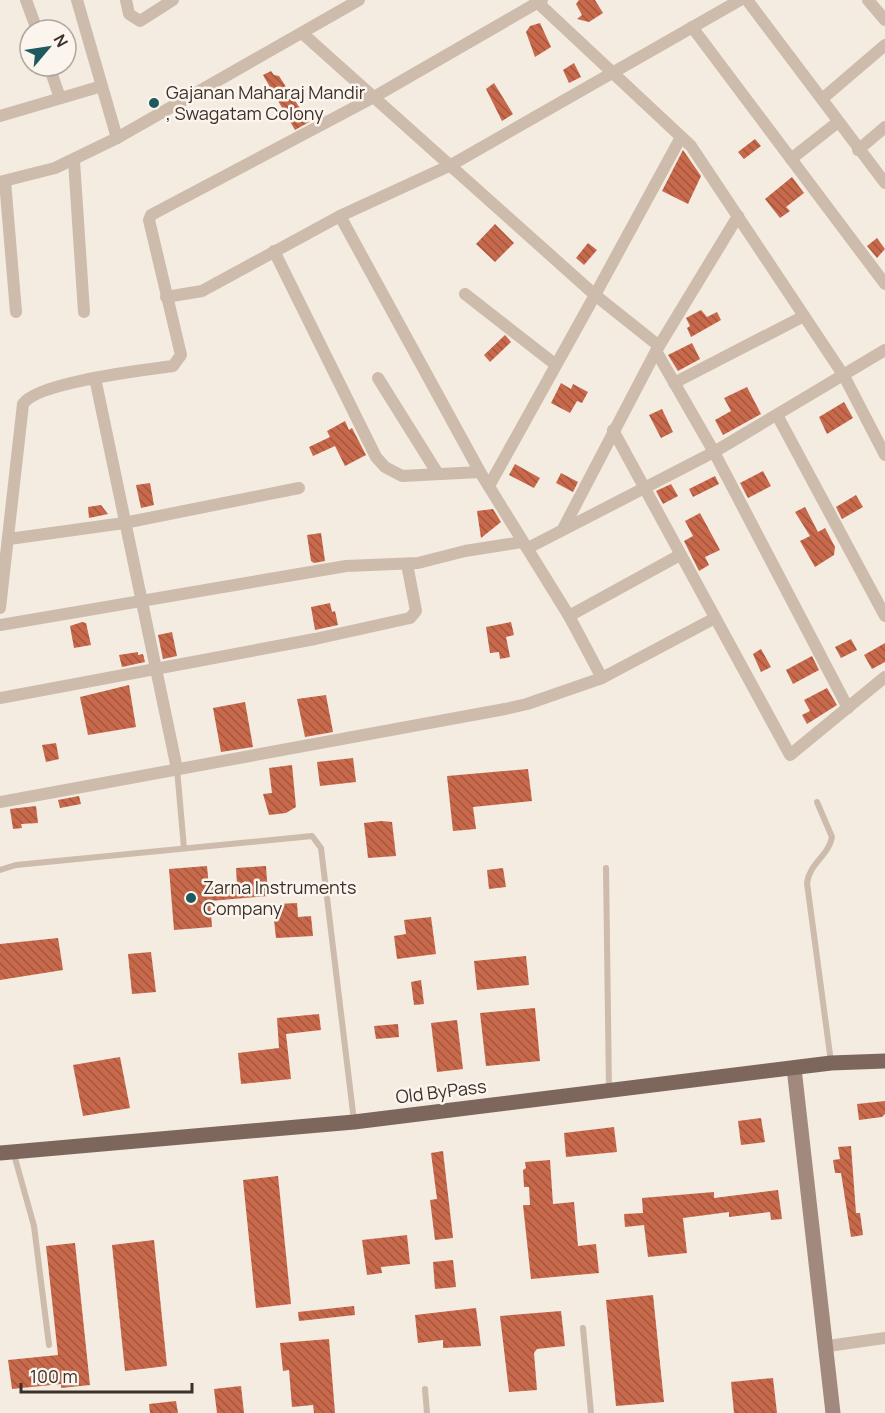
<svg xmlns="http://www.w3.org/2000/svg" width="885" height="1413" font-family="Manrope,sans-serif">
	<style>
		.building { fill: url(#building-back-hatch) }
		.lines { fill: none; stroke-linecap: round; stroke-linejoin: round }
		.lane { stroke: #cdbbac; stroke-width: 6 }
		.street { stroke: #cdbbac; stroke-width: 12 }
		.secondary { stroke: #a18a7d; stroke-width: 15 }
		.primary { stroke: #7d675c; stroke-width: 15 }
		.poi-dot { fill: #1f5a5e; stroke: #fbf5ee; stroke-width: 2 }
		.labels { text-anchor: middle; stroke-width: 5; stroke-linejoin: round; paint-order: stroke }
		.poi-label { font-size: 18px; fill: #3b302b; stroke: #fbf5ee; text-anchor: start }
		.street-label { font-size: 18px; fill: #3b302b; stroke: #fbf5ee }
	</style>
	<defs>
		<pattern id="building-back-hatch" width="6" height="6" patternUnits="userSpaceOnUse" patternTransform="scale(1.5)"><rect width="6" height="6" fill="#c8694b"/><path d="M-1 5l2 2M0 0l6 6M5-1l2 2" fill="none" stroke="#a4573f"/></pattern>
	</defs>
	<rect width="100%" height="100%" fill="#f4ebe1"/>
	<!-- building -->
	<g class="building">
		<polygon points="579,0 595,0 603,13 589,22 577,19 582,15 576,4"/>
		<polygon points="540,23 551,47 535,57 526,32 530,26"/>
		<polygon points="574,63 581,77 569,83 563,70"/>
		<polygon points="271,71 274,75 279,76 309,122 295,130 263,75"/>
		<polygon points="494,83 513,114 502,121 486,89"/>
		<polygon points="755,139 761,146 744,159 738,152"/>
		<polygon points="683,150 701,176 688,204 662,191"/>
		<polygon points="792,177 804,193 786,207 790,211 780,218 765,199"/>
		<polygon points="495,224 514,243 495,262 476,244"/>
		<polygon points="877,238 885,249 877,258 867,246"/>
		<polygon points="588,243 597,250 584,265 576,258"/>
		<polygon points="701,310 707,317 717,312 721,320 691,337 687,328 690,326 686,318"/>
		<polygon points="505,335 511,342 490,362 484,355"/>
		<polygon points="692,343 700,359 678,371 668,355"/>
		<polygon points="561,383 571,389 573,384 588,392 582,403 577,401 570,413 551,403"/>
		<polygon points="747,387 761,414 723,435 715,420 731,411 724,398"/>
		<polygon points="844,402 853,418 827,434 819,417"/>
		<polygon points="662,409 673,432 661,438 649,415"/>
		<polygon points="345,421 349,430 352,428 366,455 345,466 335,446 313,456 309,447 330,437 327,431"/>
		<polygon points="515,464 540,478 534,488 509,475"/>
		<polygon points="763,471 771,486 748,498 740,483"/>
		<polygon points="561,473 578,482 573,492 556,483"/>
		<polygon points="715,476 719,484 693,497 689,489"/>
		<polygon points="150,483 154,505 141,508 136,485"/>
		<polygon points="671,484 678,496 663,504 656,491"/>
		<polygon points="856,495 863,507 842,519 836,507"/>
		<polygon points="101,505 108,514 89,518 88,507"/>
		<polygon points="805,507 818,532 825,528 835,547 834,555 815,567 800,541 810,536 795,512"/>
		<polygon points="493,509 501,522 481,538 477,511"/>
		<polygon points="700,513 720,550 705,557 709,565 699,571 684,541 693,536 685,521"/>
		<polygon points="321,533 325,561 314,563 311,561 307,535"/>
		<polygon points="330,603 332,612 335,611 338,625 315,630 311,607"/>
		<polygon points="82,622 86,623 91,645 74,648 70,626"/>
		<polygon points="511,622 514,635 506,637 510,657 500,659 499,652 490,653 486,627"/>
		<polygon points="172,632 177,656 163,659 158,635"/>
		<polygon points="851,639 857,650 841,658 835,647"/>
		<polygon points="885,643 885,662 872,669 864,655"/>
		<polygon points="761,649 771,667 761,672 753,654"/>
		<polygon points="138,652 138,655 143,654 145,662 122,667 119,655"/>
		<polygon points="812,656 819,670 793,684 786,670"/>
		<polygon points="129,685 136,727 88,735 80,697"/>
		<polygon points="827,688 837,705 807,724 802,715 810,711 804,700"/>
		<polygon points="326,695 333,732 305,737 297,699"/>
		<polygon points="245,702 253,747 221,752 213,708"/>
		<polygon points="56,743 59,759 46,762 42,745"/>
		<polygon points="353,758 356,782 320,786 317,762"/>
		<polygon points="292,765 296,807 286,813 269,815 263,794 272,793 269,768"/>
		<polygon points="528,769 532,801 473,807 476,829 453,831 447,776"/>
		<polygon points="79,796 81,804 60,808 58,800"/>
		<polygon points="36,806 38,823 21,824 22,828 13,829 10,809"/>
		<polygon points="381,821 392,822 396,856 368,858 364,823"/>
		<polygon points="207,866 209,887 237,885 236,868 266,866 268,896 210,901 212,927 174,930 169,869"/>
		<polygon points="503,868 506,887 489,889 487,870"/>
		<polygon points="297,903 298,917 311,916 313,936 276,938 274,920 279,919 278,904"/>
		<polygon points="431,917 436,954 397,959 394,936 406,934 404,920"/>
		<polygon points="58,938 63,970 0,980 0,944"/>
		<polygon points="151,952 156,992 132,994 128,954"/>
		<polygon points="526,956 529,985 477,990 474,961"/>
		<polygon points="421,980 424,1004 414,1005 411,982"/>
		<polygon points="535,1008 540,1061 486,1066 480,1013"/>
		<polygon points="319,1014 321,1030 286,1034 291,1079 241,1084 238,1053 279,1048 277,1018"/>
		<polygon points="457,1020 463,1069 437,1072 431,1023"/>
		<polygon points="398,1024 399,1037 376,1039 374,1026"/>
		<polygon points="120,1057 130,1108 83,1116 73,1065"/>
		<polygon points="885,1101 885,1114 882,1117 859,1120 857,1104"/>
		<polygon points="761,1118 765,1142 741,1145 738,1121"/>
		<polygon points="614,1127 617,1152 566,1157 564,1133"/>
		<polygon points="851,1146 856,1213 860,1213 863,1235 851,1237 841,1173 835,1173 833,1160 840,1159 838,1147"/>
		<polygon points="443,1151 453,1238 435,1240 430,1200 437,1199 431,1153"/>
		<polygon points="550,1160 553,1204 574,1202 578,1246 596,1244 599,1273 531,1279 523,1205 530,1205 529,1187 524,1187 523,1170 526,1168 525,1162"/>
		<polygon points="278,1176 291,1304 256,1308 243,1180"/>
		<polygon points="778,1190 782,1219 771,1220 770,1212 729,1217 729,1212 683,1218 687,1253 648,1257 644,1225 625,1227 624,1214 643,1213 642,1198 714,1192 714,1198"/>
		<polygon points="407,1235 410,1264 381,1267 382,1273 367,1275 362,1240"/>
		<polygon points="154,1240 167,1366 125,1371 112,1245"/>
		<polygon points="75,1243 90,1385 61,1388 61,1384 12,1389 8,1360 58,1355 46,1246"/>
		<polygon points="453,1260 456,1287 435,1289 433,1262"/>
		<polygon points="653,1295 664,1402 616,1406 606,1300"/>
		<polygon points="354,1306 355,1315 299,1321 298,1312"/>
		<polygon points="476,1308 481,1346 443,1348 443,1340 418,1343 415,1315"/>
		<polygon points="561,1311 565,1346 537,1349 534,1353 537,1390 509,1392 500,1316"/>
		<polygon points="329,1339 335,1413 314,1413 313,1405 292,1407 289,1370 283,1371 280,1343"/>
		<polygon points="773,1378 777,1413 734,1413 731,1382"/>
		<polygon points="241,1386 244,1413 217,1413 214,1389"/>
		<polygon points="176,1401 178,1413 150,1413 149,1404"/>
	</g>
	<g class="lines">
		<!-- lane -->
		<g class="lane">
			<polyline points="177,769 184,848"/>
			<path d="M817,802L832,837C829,855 809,864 807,883L831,1062"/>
			<polyline points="606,868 609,1090"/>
			<polyline points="0,870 16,865 312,836 321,848 354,1121"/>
			<polyline points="13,1151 34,1226 49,1345"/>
			<polyline points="583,1328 591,1413"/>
			<polyline points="425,1389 427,1413"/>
		</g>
		<!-- street -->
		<g class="street">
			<polyline points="26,0 37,30"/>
			<polyline points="77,0 117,138 359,0"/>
			<polyline points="126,0 129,14 140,21 173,0"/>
			<polyline points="535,0 691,146 844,376 885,455"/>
			<polyline points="747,0 885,183"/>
			<polyline points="868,0 885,20"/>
			<polyline points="692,27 885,284"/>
			<polyline points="302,33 595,295 681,137"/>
			<polyline points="49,66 60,98"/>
			<polyline points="822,99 885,45"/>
			<polyline points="0,116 102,86"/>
			<polyline points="858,150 885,127"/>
			<polyline points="791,159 838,122"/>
			<polyline points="74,161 84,312"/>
			<polyline points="5,181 16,312"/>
			<polyline points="0,182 55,168 117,138"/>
			<polyline points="340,216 480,472"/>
			<polyline points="274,251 376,457 385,467 402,476 480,472 569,616 602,678 715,618"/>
			<polyline points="465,294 556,365"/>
			<polyline points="166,297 202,291 340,216 451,165 740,0"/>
			<polyline points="656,351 714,452 848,708"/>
			<polyline points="95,378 177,769"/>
			<polyline points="378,378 438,474"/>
			<polyline points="674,383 804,316"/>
			<polyline points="777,415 885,616"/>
			<polyline points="613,430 790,755 885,677"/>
			<polyline points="489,486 595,295 659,346"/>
			<polyline points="563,529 656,351 738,216"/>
			<polyline points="9,539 124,523 299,488"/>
			<polyline points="528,548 714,452 885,350"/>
			<path d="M0,608L23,404C37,382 145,370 173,366L181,355L149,220L151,215L374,97L542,0"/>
			<polyline points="569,616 680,555"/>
			<polyline points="0,625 346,566 418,563 465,551 522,542"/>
			<polyline points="0,698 315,639 410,618 416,611 407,564"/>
			<polyline points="0,802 505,709 527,704 602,678"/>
			<polyline points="828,1346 885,1338"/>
		</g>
		<!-- secondary -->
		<polyline class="secondary" points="794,1068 833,1413"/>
		<!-- primary -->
		<polyline class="primary" points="0,1153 354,1122 831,1063 885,1061"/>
	</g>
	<!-- markers -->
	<g class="poi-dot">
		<circle cx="154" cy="103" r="6"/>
		<circle cx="191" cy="898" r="6"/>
	</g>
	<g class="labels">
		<!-- poi labels -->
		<g class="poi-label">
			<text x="166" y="99">Gajanan Maharaj Mandir<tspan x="166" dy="21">, Swagatam Colony</tspan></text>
			<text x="203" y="894">Zarna Instruments<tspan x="203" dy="21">Company</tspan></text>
		</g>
		<!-- street labels -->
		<g class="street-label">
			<text transform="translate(441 1092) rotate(-7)" y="6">Old ByPass</text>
		</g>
	</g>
	<!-- north arrow -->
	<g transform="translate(48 48) rotate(61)"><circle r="28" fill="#fbf5ee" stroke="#aea6a0" stroke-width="1.5"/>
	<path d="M0-4.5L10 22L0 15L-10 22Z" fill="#1f5a5e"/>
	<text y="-9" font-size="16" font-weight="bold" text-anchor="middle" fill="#3b302b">N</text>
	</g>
	<!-- scale -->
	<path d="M21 1383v9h171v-9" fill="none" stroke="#3b302b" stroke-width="3"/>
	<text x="30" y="1383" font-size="18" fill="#3b302b" stroke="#fbf5ee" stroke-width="4.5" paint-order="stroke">100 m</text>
</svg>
